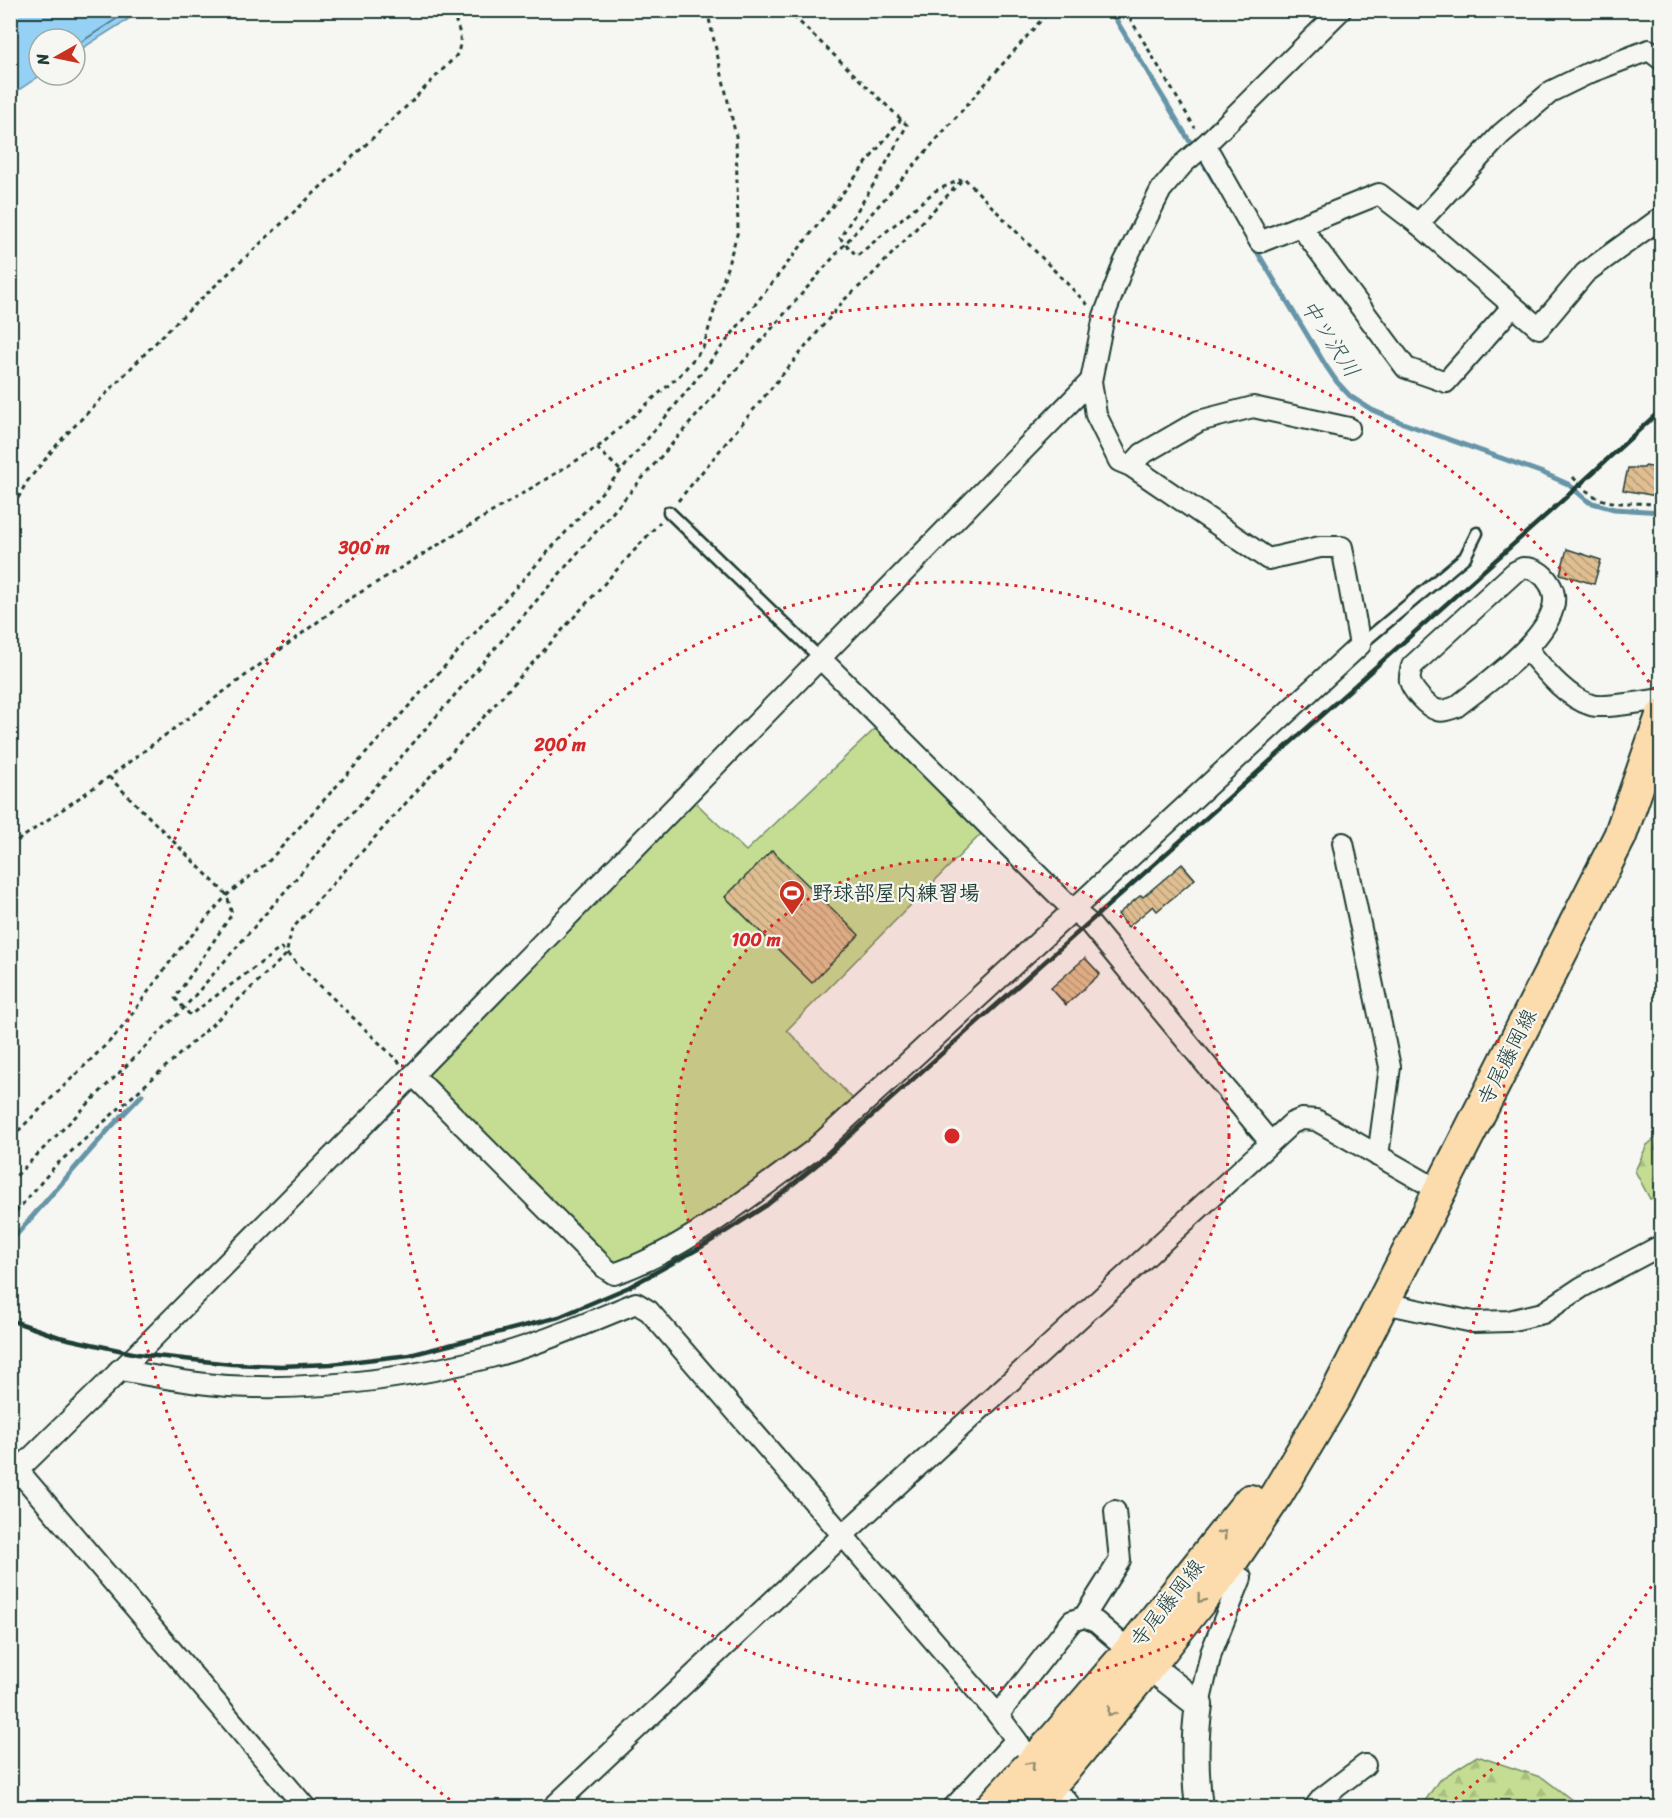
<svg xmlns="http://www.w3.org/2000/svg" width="1672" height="1818" font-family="Sriracha,'Klee One',sans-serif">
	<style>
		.grass { fill: #c4dd93; stroke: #728d64; stroke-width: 1.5 }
		.forest { fill: url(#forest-firs); stroke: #728d64; stroke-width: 1.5 }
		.water { fill: #95d0f5; stroke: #6695a8; stroke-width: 1.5 }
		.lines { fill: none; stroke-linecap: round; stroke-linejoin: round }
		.shore { stroke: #4e7881; stroke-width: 1.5 }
		.stream { stroke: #6695a8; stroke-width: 5 }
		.building { fill: url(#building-back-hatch); stroke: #1f3d34; stroke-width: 1.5 }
		.service-casing { stroke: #1f3d34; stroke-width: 15 }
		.minor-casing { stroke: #1f3d34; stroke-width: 24 }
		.tertiary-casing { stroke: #1f3d34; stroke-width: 30 }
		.primary-casing { stroke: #1f3d34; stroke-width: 36 }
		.path { stroke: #1f3d34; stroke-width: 3; stroke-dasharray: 4.5 4.5; stroke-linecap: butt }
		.service { stroke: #f6f6f2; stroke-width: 10 }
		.minor { stroke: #f6f6f2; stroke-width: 20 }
		.tertiary { stroke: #f6f6f2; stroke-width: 26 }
		.primary { stroke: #fcdcac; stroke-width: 32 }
		.rail { stroke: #1f3d34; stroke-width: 4.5 }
		.oneway { stroke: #8e8c70 }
		.ring { fill: none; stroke: #d62828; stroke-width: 3; stroke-dasharray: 3 6 }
		.labels { text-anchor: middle; stroke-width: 4.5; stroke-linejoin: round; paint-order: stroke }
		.poi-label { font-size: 21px; font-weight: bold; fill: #1f3d34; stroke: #f6f6f2; text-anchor: start }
		.street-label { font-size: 21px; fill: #1f3d34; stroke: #f6f6f2 }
		.water-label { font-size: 22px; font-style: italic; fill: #375a5b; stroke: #f6f6f2 }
		.centre { fill: #d62828; stroke: #f6f6f2; stroke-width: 3 }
		.ring-label { font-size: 18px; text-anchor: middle; font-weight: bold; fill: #d62828; stroke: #f6f6f2; stroke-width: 4.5; stroke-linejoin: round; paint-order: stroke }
	</style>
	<defs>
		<pattern id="forest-firs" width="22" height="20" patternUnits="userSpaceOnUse" patternTransform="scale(1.5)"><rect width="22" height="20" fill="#c4dd93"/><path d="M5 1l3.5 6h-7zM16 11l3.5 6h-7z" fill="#a8bf7f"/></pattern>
		<pattern id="building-back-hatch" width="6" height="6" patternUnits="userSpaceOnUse" patternTransform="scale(1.5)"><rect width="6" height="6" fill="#e0be92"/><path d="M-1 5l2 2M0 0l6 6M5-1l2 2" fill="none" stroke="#b59c78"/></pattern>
	</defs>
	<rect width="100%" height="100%" fill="#f6f6f2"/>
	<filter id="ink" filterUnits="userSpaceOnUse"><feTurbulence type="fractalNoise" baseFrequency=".0167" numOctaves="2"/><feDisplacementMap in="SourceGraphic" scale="12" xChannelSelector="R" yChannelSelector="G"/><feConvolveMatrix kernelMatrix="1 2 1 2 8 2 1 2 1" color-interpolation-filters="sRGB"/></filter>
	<g filter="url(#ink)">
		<!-- grass -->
		<polygon class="grass" points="877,727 984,831 787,1030 853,1099 795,1157 717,1213 624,1263 615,1265 423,1073 694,801 746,851"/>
		<!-- forest -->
		<g class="forest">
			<polygon points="1661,1134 1661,1195 1650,1199 1635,1171 1647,1145"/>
			<polygon points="1477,1756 1543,1778 1581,1807 1421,1807 1439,1780"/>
		</g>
		<!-- water -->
		<polygon class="water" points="11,10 141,10 141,11 75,53 75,39 39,39 39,75 41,75 11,95"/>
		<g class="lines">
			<!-- shore -->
			<polyline class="shore" points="75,46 130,10"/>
			<!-- stream -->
			<g class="stream">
				<polyline points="1110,10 1215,183"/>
				<polyline points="1253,245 1326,366 1337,382 1350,396 1372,410 1400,422 1543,473 1568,484 1589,502 1614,509 1662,512"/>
				<polyline points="10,1242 110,1128 142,1095"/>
			</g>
		</g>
		<!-- building -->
		<g class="building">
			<polygon points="1645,466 1662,469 1662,497 1623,490 1628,468 1644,468"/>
			<polygon points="1567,549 1601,560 1594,584 1560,574"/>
			<polygon points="772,850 859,935 812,983 725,897"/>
			<polygon points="1182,864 1195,879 1157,911 1153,906 1128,927 1118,914 1141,895 1143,897"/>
			<polygon points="1085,958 1100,974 1066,1005 1051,988"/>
		</g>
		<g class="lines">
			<!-- service casing -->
			<g class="service-casing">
				<g id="service">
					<polyline points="669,512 821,659"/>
					<polyline points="1360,645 1465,557 1477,533"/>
				</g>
			</g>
			<!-- minor casing -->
			<g class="minor-casing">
				<g id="minor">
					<polyline points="1205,145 1260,242 1379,194 1418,224 1539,328 1585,273 1662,217"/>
					<polyline points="1418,224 1501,134 1552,91 1591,72 1649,50 1662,60"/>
					<polyline points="1301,227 1406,368 1446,382 1513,306"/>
					<polyline points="1131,466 1142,454 1199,421 1253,407 1349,428"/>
					<path d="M1523,568C1535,568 1543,573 1549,583C1577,623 1482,686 1456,707C1450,709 1443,712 1437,710C1427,707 1412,690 1410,681C1409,676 1411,671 1412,666L1515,572Z"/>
					<path d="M1527,649C1544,669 1565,697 1591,705C1604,709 1646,701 1662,699"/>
					<polyline points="821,659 1073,910 1089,923 1270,1142"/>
					<polyline points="1343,843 1390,1067 1378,1156"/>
					<path d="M413,1075L605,1268L614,1274C684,1250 753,1194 812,1151L1360,645L1342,547H1320L1268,559L1131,466L1119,461L1096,415L1091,381L1104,316L1124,263L1161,190L1184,163L1205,145L1341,10"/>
					<polyline points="1384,1303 1473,1322 1509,1321 1543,1313 1582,1287 1662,1245"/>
					<path d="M119,1370C155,1376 192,1384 228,1386C316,1391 406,1379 491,1357C540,1344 589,1322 636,1303L649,1311L998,1715L1020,1745"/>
					<polyline points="10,1461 306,1808"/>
					<polyline points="10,1478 137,1354 413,1075 1091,381"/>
					<polyline points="1084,1617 1120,1560 1115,1511"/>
					<polyline points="1199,1705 1211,1653 1241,1578"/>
					<polyline points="998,1715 1072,1621 1084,1617 1096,1622 1130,1651"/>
					<polyline points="1065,1799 1069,1804 1066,1808"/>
					<polyline points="552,1808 843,1535 1292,1123 1302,1119 1316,1120 1440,1191"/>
					<polyline points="953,1808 1016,1740"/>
					<polyline points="1314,1808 1322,1798 1365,1765"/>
				</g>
			</g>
			<!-- tertiary casing -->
			<g class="tertiary-casing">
				<path id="tertiary" d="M1134,1654L1199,1705C1194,1738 1195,1775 1199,1808"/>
			</g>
			<!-- primary casing -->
			<g class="primary-casing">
				<g id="primary">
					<polyline points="991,1808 1051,1743 1130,1651 1250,1501"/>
					<polyline points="1029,1808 1065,1768 1148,1667 1232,1560 1277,1494 1337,1393 1620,836 1662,716"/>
				</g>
			</g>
			<!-- path -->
			<g class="path">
				<polyline points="787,10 907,125 882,171 840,238 857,256 935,191 962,179"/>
				<polyline points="1125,10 1195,128"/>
				<polyline points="965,179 1088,305"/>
				<polyline points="597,448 621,471"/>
				<path d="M1573,477C1603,513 1622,499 1662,505"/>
				<polyline points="678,501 845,299 869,278 964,178"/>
				<path d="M10,514L26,483L60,441L169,329L408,105L456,56C465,39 458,27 451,10"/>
				<polyline points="109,777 227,895 232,914 175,998 190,1015 281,948 400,1063"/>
				<polyline points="10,846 109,777 343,603 597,448 680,375 703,348 738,231 736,136 707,10"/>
				<polyline points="18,1131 118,1033 178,951 227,895 268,862 621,471 687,391 901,119"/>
				<polyline points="10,1182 184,1008 844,245 1050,10"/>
				<polyline points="10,1219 56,1165 201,1035 286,955 292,929 660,522"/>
			</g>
			<!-- service -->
			<use href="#service" class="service"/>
			<!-- minor -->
			<use href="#minor" class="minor"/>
			<!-- tertiary -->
			<use href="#tertiary" class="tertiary"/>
			<!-- primary -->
			<use href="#primary" class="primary"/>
			<!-- rail -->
			<polyline class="rail" points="10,1320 59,1337 137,1354 231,1364 281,1366 331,1364 410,1355 559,1317 629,1287 698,1249 767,1205 819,1163 1563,500 1662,409"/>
		</g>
		<!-- one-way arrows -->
		<defs><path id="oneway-chevron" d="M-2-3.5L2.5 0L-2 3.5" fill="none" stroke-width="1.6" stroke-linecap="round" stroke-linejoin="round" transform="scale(1.5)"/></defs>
		<g class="oneway">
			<use href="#oneway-chevron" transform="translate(1223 1534) rotate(-50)"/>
			<use href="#oneway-chevron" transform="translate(1201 1599) rotate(128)"/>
			<use href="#oneway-chevron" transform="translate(1111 1712) rotate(129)"/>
			<use href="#oneway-chevron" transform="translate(1031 1765) rotate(-47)"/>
		</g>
	</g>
	<!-- distance rings -->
	<circle cx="952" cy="1136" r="277" fill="#d62828" fill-opacity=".12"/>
	<g class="ring">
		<circle cx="952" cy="1136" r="277"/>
		<circle cx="952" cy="1136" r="554"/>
		<path d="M1661 1571A832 832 0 0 1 1447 1805M457 1805A832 832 0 1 1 1661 701"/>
	</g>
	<!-- icons -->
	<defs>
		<g id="stadium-pin" transform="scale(1.35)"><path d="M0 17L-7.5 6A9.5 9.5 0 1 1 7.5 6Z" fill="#c8321e" stroke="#f6f6f2"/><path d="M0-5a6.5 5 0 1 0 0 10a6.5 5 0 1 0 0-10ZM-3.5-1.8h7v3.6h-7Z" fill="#fff"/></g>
	</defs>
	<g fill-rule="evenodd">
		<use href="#stadium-pin" x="792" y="893"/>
	</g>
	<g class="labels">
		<!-- poi labels -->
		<g class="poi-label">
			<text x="812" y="900">野球部屋内練習場</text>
		</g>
		<!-- street labels -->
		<g class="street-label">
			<text transform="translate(1507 1057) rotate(-63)" y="7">寺尾藤岡線</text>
			<text transform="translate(1167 1603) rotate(-52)" y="7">寺尾藤岡線</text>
		</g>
		<!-- water labels -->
		<g class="water-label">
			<text transform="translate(1331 338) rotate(57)" y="8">中ツ沢川</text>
		</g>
	</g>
	<circle cx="952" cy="1136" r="9" class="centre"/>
	<g class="ring-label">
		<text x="364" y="554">300 m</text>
		<text x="560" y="751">200 m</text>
		<text x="756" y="946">100 m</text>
	</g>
	<!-- margin -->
	<rect width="1672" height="1818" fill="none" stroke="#f6f6f2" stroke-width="36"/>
	<rect x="18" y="18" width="1636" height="1782" fill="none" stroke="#1f3d34" stroke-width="2" filter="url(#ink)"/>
	<!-- north arrow -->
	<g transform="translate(57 57) rotate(261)"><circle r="28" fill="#f6f6f2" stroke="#a0aca6" stroke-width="1.5"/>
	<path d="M0-4.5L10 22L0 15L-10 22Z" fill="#c8321e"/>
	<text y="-9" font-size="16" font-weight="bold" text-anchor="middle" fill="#1f3d34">N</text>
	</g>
</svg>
